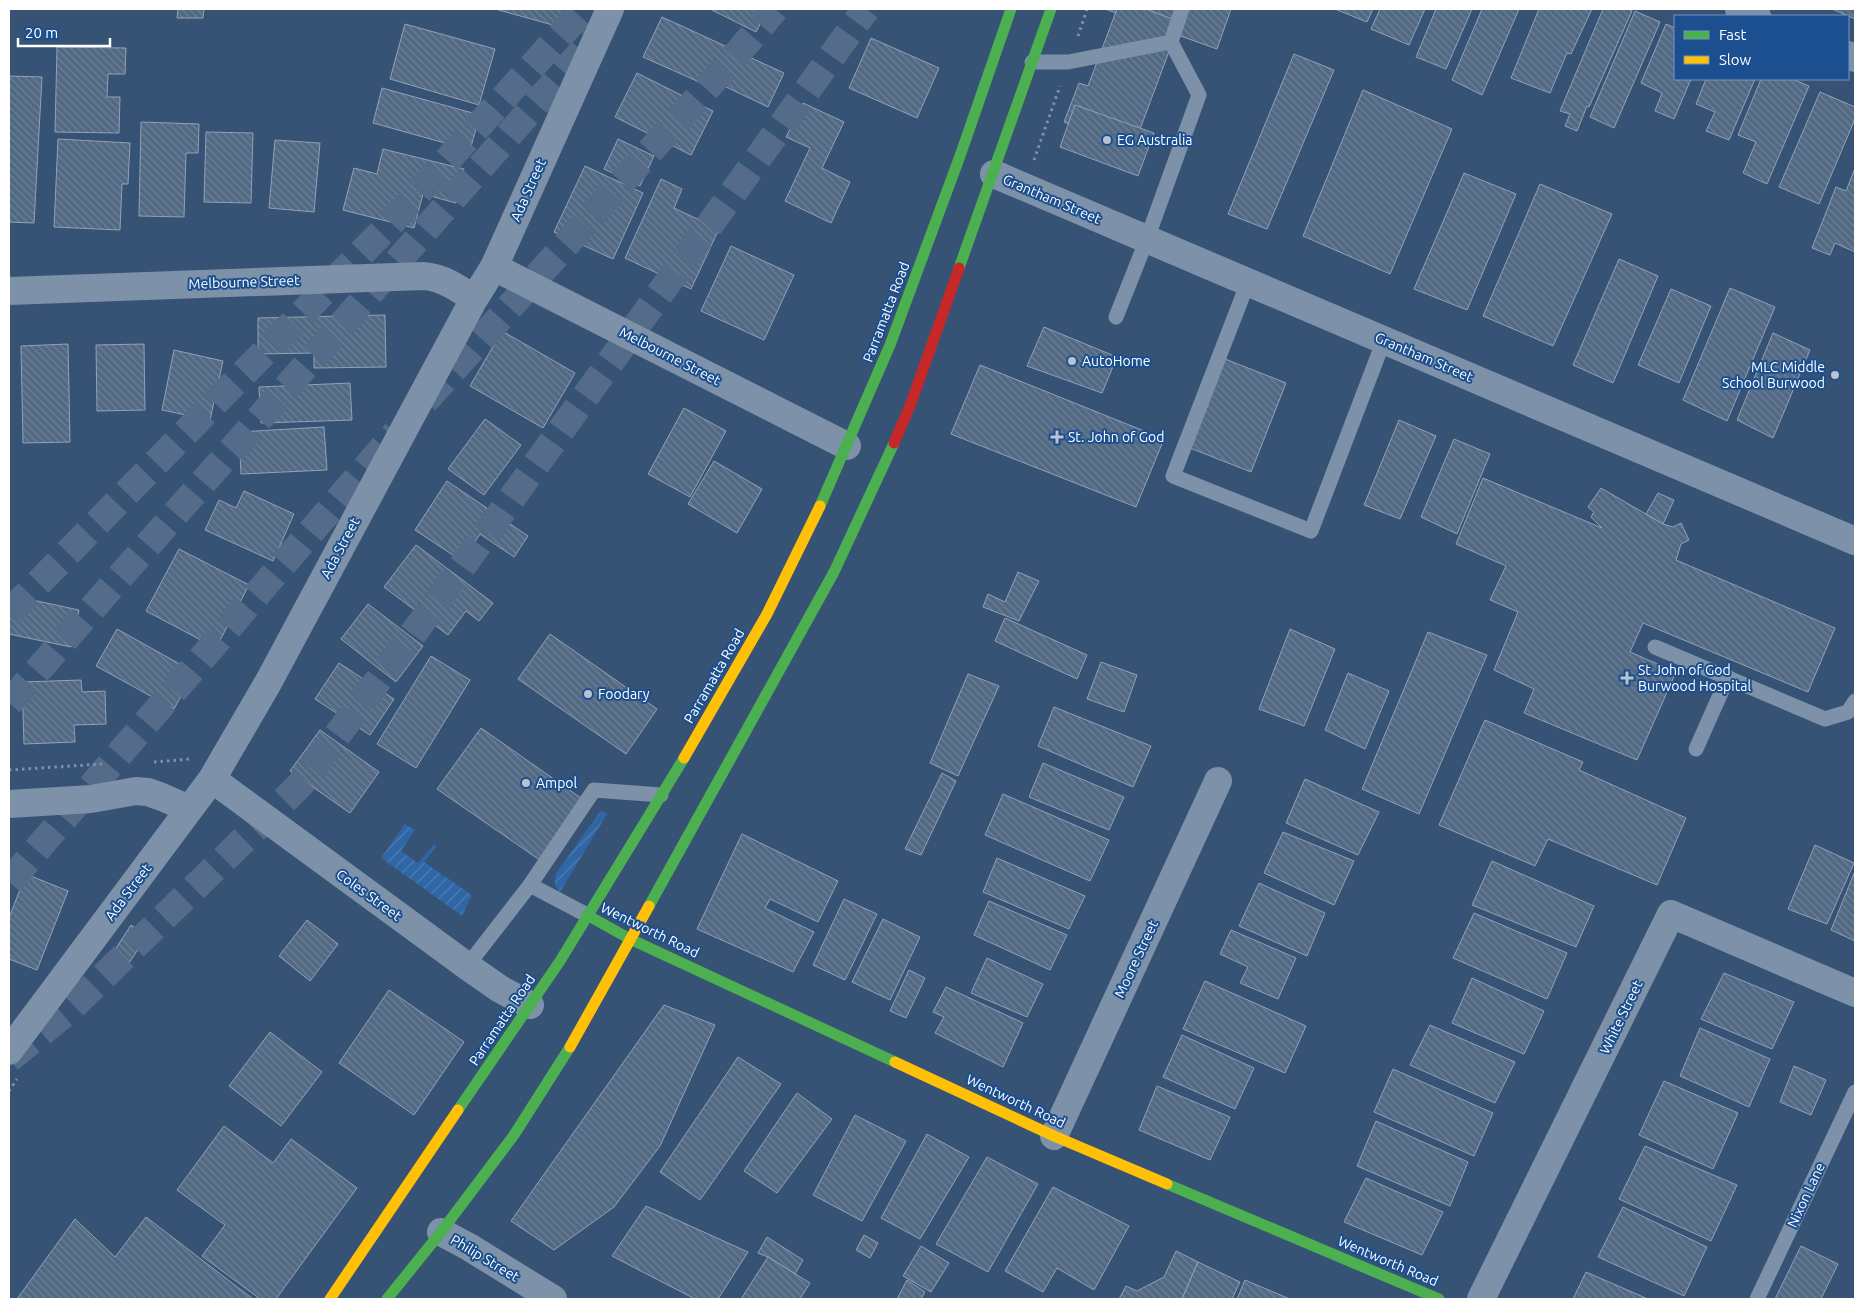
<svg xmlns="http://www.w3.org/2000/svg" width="1864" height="1308" font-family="Ubuntu,sans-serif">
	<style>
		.garden { fill: url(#garden-furrows) }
		.building { fill: url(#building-back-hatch); stroke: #92a2b6 }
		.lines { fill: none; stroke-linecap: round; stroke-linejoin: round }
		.highway-tunnel { stroke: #546c89; stroke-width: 28; stroke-dasharray: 28 14; stroke-linecap: butt }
		.path { stroke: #7d92a8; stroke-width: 3; stroke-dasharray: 2.5 4; stroke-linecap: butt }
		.lane { stroke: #7d92a8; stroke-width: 15 }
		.street { stroke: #7d92a8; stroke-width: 28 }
		.fast { stroke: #4caf50; stroke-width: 11 }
		.slow { stroke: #ffc107; stroke-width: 11 }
		.jam { stroke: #c62828; stroke-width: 11 }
		.poi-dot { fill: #b9c2ce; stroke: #1b4f8f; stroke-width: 2 }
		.labels { text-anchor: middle; stroke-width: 4; stroke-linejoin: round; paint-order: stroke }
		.poi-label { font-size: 14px; fill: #fff; stroke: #1b4f8f; text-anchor: start }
		.street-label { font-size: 14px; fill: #fff; stroke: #1b4f8f }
	</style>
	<defs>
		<pattern id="garden-furrows" width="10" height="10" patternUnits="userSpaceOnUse" patternTransform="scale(1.25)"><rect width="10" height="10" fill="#2f66a5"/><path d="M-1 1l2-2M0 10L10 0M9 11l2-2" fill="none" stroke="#4e7db2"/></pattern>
		<pattern id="building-back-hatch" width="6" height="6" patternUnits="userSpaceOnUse" patternTransform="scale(1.25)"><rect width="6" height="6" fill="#526984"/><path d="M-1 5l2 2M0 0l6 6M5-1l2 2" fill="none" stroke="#6c8096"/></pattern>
	</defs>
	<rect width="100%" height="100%" fill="#365274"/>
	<!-- garden -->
	<g class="garden">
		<polygon points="603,811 607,814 560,892 555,886 555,875 599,813"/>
		<polygon points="405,824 415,830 401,851 418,863 434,844 437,846 424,862 472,895 462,916 381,858"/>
	</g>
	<!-- building -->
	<g class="building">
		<polygon points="178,9 204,9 203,18 177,18"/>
		<polygon points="495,9 565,9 560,27"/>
		<polygon points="710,9 768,9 756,32"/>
		<polygon points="1105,9 1231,9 1217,49"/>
		<polygon points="1117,9 1146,9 1180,22 1133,148 1064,122 1079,83 1088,86"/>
		<polygon points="1335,9 1373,9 1367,22"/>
		<polygon points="1380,9 1425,9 1409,45 1371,29"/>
		<polygon points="1436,9 1472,9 1446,69 1416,57"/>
		<polygon points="1482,9 1519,9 1482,95 1452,80"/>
		<polygon points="1539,9 1592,9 1571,54 1567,53 1550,93 1511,78"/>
		<polygon points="1603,9 1628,9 1632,11 1589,107 1587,106 1577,131 1565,126 1570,114 1560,111"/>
		<polygon points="1832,9 1855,9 1855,19"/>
		<polygon points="1635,11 1660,22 1614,128 1590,117"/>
		<polygon points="662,17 784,73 768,107 720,84 717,90 643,57"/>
		<polygon points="405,24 495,49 479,105 390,79"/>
		<polygon points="1666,24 1675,28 1675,79 1691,79 1674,119 1655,111 1662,93 1641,83"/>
		<polygon points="871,38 939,68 917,118 849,88"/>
		<polygon points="57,47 126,48 125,74 108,74 107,97 120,97 119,133 55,132"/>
		<polygon points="1294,54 1334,70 1267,229 1228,214"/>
		<polygon points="637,73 713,111 691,155 615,117"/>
		<polygon points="9,76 42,77 34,223 9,222"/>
		<polygon points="1706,79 1755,79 1729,140 1706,131 1715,112 1696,104"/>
		<polygon points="1761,79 1792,79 1809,86 1767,184 1743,173 1756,142 1738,135"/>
		<polygon points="382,88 480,115 470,150 373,123"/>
		<polygon points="1363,90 1452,129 1390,274 1303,236"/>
		<polygon points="1820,92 1855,107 1855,119 1819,204 1779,187"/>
		<polygon points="803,103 844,122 822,168 850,182 831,223 785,201 810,148 786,137"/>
		<polygon points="1075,105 1154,133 1138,176 1060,147"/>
		<polygon points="141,122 199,124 198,153 186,153 184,217 139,216"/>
		<polygon points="206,132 253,133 251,203 204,202"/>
		<polygon points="58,139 130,143 128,184 122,184 120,230 54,227"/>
		<polygon points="618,139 654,156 640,186 604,169"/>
		<polygon points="275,140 320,143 314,212 269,208"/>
		<polygon points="383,149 464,169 456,203 423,194 414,228 343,210 354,168 377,174"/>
		<polygon points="585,166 643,193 613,259 554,232"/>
		<polygon points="1855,168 1855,252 1835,243 1830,255 1812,248 1836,187 1846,191"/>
		<polygon points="1464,173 1516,194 1467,310 1414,289"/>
		<polygon points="661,179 682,189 674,208 719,229 691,289 625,258"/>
		<polygon points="1540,184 1612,214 1553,346 1483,316"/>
		<polygon points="731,246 794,275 764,340 701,311"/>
		<polygon points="1619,259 1658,276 1613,383 1573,365"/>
		<polygon points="1730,288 1775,307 1727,421 1683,400"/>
		<polygon points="1671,289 1711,306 1679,383 1638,365"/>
		<polygon points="385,315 386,367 314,368 314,353 258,354 258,318"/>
		<polygon points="1044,327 1117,357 1102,393 1027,366"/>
		<polygon points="502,331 575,373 543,428 470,386"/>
		<polygon points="1773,333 1810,350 1773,438 1737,420"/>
		<polygon points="68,344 70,442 23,443 21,346"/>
		<polygon points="144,344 145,410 97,411 96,345"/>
		<polygon points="174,350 223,361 210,420 162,410"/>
		<polygon points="1225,359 1286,383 1251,472 1190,448"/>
		<polygon points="980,365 1164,439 1136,507 951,434"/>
		<polygon points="350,383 352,420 261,423 259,387"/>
		<polygon points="684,408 726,431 690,497 648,474"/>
		<polygon points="485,419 521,445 484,495 448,469"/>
		<polygon points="1399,420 1436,436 1400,519 1364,505"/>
		<polygon points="324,427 327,470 241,474 239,432"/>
		<polygon points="1454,439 1490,454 1457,534 1421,517"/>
		<polygon points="714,461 762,489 737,533 688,504"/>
		<polygon points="1483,478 1602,528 1591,517 1594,512 1588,507 1601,488 1663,524 1673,527 1681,523 1689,540 1681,544 1676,560 1835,628 1808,692 1643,623 1630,652 1676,672 1637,760 1524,713 1534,689 1494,670 1518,612 1490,600 1506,566 1456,544"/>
		<polygon points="447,481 528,536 514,557 480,534 462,561 415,530"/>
		<polygon points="244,491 294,514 273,561 205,530 219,500 236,508"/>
		<polygon points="1658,493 1674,500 1663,524 1646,514"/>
		<polygon points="416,545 493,603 479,621 466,611 448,635 384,587"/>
		<polygon points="179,549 249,585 216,648 146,611"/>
		<polygon points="1018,572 1039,581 1019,621 983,607 988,594 1005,602"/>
		<polygon points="9,595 79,610 71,647 9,634"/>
		<polygon points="368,604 423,646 396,682 341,639"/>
		<polygon points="1005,618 1087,655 1077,679 995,641"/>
		<polygon points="117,629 194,672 174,709 96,666"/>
		<polygon points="1290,629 1335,649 1304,726 1259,709"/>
		<polygon points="1428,632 1487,655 1419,814 1362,789"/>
		<polygon points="550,634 657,709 626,754 518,679"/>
		<polygon points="431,656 470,680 416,768 377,744"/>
		<polygon points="1101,662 1137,675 1124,712 1087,699"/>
		<polygon points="339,663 394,699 370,735 315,699"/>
		<polygon points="1348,673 1389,691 1365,749 1325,730"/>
		<polygon points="968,674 999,686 958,776 930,763"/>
		<polygon points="81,680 82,692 105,691 106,724 74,725 75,742 24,744 22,682"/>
		<polygon points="1054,707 1151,746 1133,787 1038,746"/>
		<polygon points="1485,720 1583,762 1579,770 1686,818 1657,885 1548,839 1535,866 1439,825"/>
		<polygon points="481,728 588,803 544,863 437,789"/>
		<polygon points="320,730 379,772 350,813 290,771"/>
		<polygon points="1043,763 1124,797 1109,830 1029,797"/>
		<polygon points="942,773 956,781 921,855 905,849"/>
		<polygon points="1305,779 1379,812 1358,855 1286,823"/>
		<polygon points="1003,794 1109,840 1090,881 985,835"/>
		<polygon points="1283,832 1354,861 1334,905 1264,873"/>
		<polygon points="742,834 838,881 818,922 770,899 765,908 814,932 793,972 697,929"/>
		<polygon points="1815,845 1854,863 1827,924 1788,909"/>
		<polygon points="997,858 1085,896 1069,929 983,892"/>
		<polygon points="1492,861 1594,906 1576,947 1472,905"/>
		<polygon points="1855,871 1855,941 1831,930"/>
		<polygon points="26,874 68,891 37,970 9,959 9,918"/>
		<polygon points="1259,883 1325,913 1307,956 1239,926"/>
		<polygon points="844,899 877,914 845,980 813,965"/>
		<polygon points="989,901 1067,935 1050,970 974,935"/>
		<polygon points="1474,913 1567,953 1547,999 1453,958"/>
		<polygon points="883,919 920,937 890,1000 852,982"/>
		<polygon points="307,920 338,944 310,981 279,956"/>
		<polygon points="131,925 147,936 123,972 107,962"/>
		<polygon points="1231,930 1296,958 1278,999 1240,983 1248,967 1220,954"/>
		<polygon points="987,958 1043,984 1027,1017 971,993"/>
		<polygon points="909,970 925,978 906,1018 890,1011"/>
		<polygon points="1724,973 1794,1002 1772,1049 1701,1019"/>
		<polygon points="1472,978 1544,1011 1524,1054 1452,1023"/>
		<polygon points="1205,981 1306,1026 1285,1073 1183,1029"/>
		<polygon points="946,987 1023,1023 1003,1067 935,1033 944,1017 933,1012"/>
		<polygon points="389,990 464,1042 414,1115 339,1063"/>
		<polygon points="664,1005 715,1025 660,1146 614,1207 554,1250 511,1221"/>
		<polygon points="1430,1025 1515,1062 1495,1103 1410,1065"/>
		<polygon points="1700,1028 1770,1059 1749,1107 1680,1076"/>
		<polygon points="270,1032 322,1072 281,1126 229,1086"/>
		<polygon points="1182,1035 1254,1068 1235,1109 1163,1077"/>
		<polygon points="738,1057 781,1084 700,1200 660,1172"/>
		<polygon points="1794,1066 1826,1080 1811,1115 1780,1102"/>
		<polygon points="1393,1069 1493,1113 1474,1156 1374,1112"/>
		<polygon points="1664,1081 1738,1113 1713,1169 1639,1135"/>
		<polygon points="1157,1086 1230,1117 1210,1160 1139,1130"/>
		<polygon points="797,1093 832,1119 777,1193 744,1171"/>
		<polygon points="855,1115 906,1141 862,1221 813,1195"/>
		<polygon points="1376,1121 1468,1162 1450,1206 1357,1166"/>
		<polygon points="224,1126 273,1163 291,1139 357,1188 276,1299 260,1299 202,1256 225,1225 177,1190"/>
		<polygon points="927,1134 969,1157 920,1239 881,1218"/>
		<polygon points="1645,1146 1737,1185 1711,1241 1619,1199"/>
		<polygon points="987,1157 1038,1184 988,1272 936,1244"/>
		<polygon points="1366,1178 1443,1212 1422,1255 1344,1222"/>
		<polygon points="1053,1187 1129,1226 1094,1290 1057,1268 1043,1292 1005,1271"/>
		<polygon points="646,1206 748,1252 718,1299 695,1299 612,1256"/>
		<polygon points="1623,1207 1707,1247 1684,1296 1598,1257"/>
		<polygon points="146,1217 253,1299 17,1299 75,1219 115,1257"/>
		<polygon points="864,1235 878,1243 870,1258 856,1250"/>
		<polygon points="767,1237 803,1260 795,1274 768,1257 758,1253"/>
		<polygon points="921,1246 949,1263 931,1292 903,1276"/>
		<polygon points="1801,1246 1838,1264 1821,1299 1775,1299"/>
		<polygon points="1176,1251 1198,1262 1182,1299 1119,1299 1126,1286 1137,1291 1164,1277"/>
		<polygon points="768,1257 810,1283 800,1299 741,1299"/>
		<polygon points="1198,1262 1240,1282 1232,1299 1182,1299"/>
		<polygon points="1586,1272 1648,1299 1573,1299"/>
		<polygon points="907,1280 925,1292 921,1299 897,1299"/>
		<polygon points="1245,1280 1290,1299 1237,1299"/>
	</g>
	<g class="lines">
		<!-- highway-tunnel -->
		<g class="highway-tunnel">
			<polyline points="425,401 731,61 775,9"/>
			<polyline points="9,613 387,227 584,9"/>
			<polyline points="9,703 594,38"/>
			<polyline points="9,882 396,433"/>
			<polyline points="9,1059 70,1009 300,785 430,611 866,9"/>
		</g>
		<!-- path -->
		<g class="path">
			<polyline points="1078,36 1087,9"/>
			<polyline points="1034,160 1060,86"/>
			<polyline points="154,762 190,759"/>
			<polyline points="9,770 102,764"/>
			<polyline points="9,1091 17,1079"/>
		</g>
		<!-- lane -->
		<g class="lane">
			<polyline points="1032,62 1068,62 1171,42 1182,9"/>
			<polyline points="1248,282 1173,476 1311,531 1384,340"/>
			<polyline points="1116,317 1147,239 1199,95 1171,42"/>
			<polyline points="1655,647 1825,719 1848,712 1855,701"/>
			<polyline points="1696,749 1728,677"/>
			<polyline points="530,885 587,915"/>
			<polyline points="467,966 530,885 594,790 661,795"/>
			<polyline points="1757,1299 1855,1092"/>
		</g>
		<!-- street -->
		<g class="street">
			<polyline points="1739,9 1757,16"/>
			<polyline points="1848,55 1855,58"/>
			<polyline points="994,174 1855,541"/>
			<polyline points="494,267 847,446"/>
			<path d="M9,291L423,276C442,277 458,288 474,299"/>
			<polyline points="212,779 467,966 500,989 530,1005"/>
			<polyline points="9,804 91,799 136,791 148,792 162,797 189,809"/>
			<polyline points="9,1051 212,779 269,681 474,299 494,267 610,9"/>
			<polyline points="1054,1136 1218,781"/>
			<polyline points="441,1232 469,1247 553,1299"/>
			<polyline points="1481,1299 1671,914 1855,993"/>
		</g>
		<!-- fast -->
		<g class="fast">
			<polyline points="959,268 1051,9"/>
			<polyline points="820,506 890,345 960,156 1011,9"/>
			<polyline points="649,906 834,572 894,443"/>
			<polyline points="587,915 630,939 895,1062"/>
			<polyline points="458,1110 560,961 684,758"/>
			<polyline points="1167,1184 1439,1299"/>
			<polyline points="387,1299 441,1232 514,1135 570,1047"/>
		</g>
		<!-- slow -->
		<g class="slow">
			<polyline points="684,758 767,614 820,506"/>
			<polyline points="570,1047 649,906"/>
			<polyline points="895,1062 1054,1136 1167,1184"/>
			<polyline points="330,1299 458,1110"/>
		</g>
		<!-- jam -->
		<polyline class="jam" points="894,443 910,406 959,268"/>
	</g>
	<!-- markers -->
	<g class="poi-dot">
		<circle cx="1107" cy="140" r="5"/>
		<circle cx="1072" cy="361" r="5"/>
		<circle cx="1835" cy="375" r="5"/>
		<path d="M1054.5 429.5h5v5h5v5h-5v5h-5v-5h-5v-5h5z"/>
		<path d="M1624.5 670.5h5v5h5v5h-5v5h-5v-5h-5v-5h5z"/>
		<circle cx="588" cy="694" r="5"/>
		<circle cx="526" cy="783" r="5"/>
	</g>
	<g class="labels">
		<!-- poi labels -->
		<g class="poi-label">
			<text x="1117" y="145">EG Australia</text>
			<text x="1082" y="366">AutoHome</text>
			<text x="1825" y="372" text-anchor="end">MLC Middle<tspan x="1825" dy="16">School Burwood</tspan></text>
			<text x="1068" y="442">St. John of God</text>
			<text x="1638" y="675">St John of God<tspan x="1638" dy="16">Burwood Hospital</tspan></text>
			<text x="598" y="699">Foodary</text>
			<text x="536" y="788">Ampol</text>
		</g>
		<!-- street labels -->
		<g class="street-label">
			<text transform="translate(528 190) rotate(-66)" y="5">Ada Street</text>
			<text transform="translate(1052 199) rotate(23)" y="5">Grantham Street</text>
			<text transform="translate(244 282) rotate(-2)" y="5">Melbourne Street</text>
			<text transform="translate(886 312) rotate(-69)" y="5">Parramatta Road</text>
			<text transform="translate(670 356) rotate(27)" y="5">Melbourne Street</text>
			<text transform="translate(1424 357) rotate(23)" y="5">Grantham Street</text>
			<text transform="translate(340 548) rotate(-62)" y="5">Ada Street</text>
			<text transform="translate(714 676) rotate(-60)" y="5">Parramatta Road</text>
			<text transform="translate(128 892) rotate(-53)" y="5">Ada Street</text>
			<text transform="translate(369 895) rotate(36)" y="5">Coles Street</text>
			<text transform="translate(650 930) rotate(26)" y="5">Wentworth Road</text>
			<text transform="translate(1136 959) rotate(-65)" y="5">Moore Street</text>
			<text transform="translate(1621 1017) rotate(-64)" y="5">White Street</text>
			<text transform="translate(502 1020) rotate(-56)" y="5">Parramatta Road</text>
			<text transform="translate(1016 1101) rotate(25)" y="5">Wentworth Road</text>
			<text transform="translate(1806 1195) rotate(-65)" y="5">Nixon Lane</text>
			<text transform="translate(485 1258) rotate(31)" y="5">Philip Street</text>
			<text transform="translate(1388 1261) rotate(23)" y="5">Wentworth Road</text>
		</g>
	</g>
	<!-- border -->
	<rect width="1864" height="1308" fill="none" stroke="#ffffff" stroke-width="20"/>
	<!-- legend -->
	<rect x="1674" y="15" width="175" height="65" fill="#1b4f8f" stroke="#7695bc"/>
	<rect x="1684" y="31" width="25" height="8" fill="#4caf50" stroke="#7695bc"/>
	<text x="1719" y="40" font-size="15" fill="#ffffff">Fast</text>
	<rect x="1684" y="56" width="25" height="8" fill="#ffc107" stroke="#7695bc"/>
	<text x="1719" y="65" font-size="15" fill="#ffffff">Slow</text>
	<!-- scale -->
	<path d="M18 38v8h92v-8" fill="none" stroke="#ffffff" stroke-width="2.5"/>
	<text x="25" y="38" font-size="15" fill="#ffffff" stroke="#1b4f8f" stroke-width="4" paint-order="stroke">20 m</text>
</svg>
